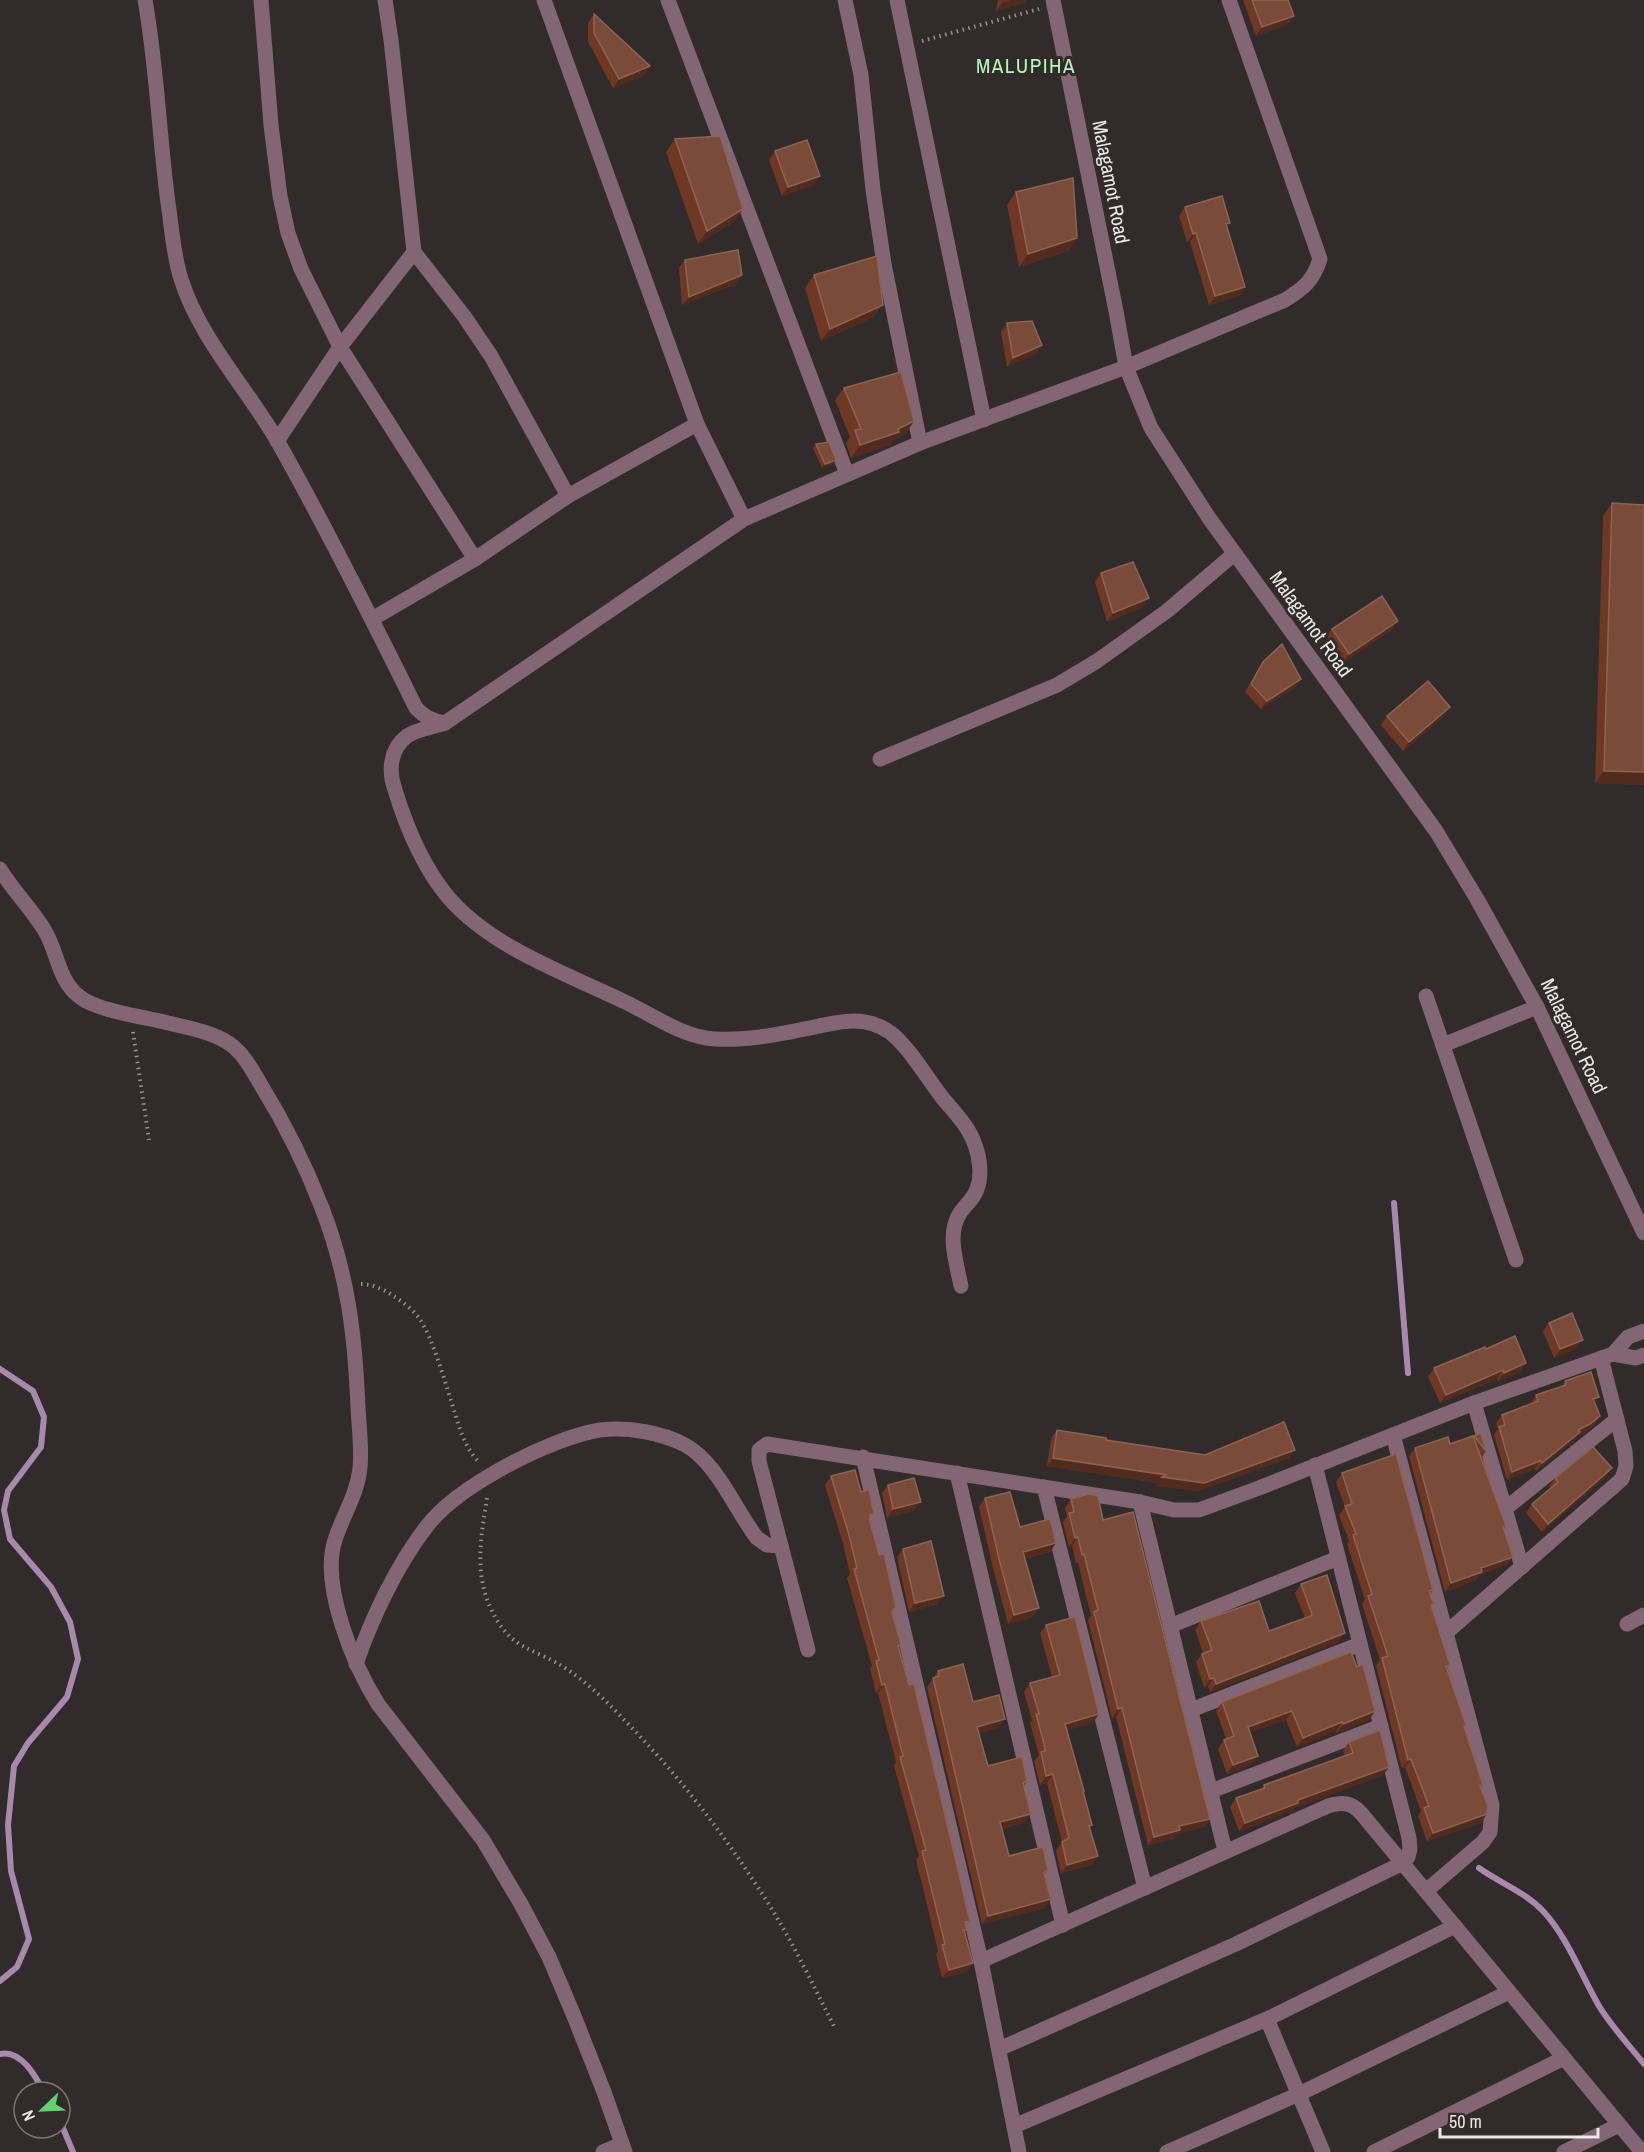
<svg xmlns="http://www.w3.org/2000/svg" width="1644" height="2152" font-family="'Archivo Narrow',sans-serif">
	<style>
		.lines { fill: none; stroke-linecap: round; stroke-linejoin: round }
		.stream { stroke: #a888ac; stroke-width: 6 }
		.path { stroke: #979191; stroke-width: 4; stroke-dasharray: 1.5 4.5; stroke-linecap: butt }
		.minor { stroke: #826673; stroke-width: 15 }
		.wall { fill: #6e3824 }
		.shaded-wall { fill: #502b1e }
		.building { fill: #7b4b39; stroke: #8d6354; stroke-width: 1.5 }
		.labels { text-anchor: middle; stroke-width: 6; stroke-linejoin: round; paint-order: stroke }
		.street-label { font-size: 20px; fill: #ece7e7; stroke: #322b2b }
		.neighbourhood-label { font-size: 21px; letter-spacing: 1.5px; fill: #b7f4ba; stroke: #322b2b }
	</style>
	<rect width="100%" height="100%" fill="#322b2b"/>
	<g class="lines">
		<!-- stream -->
		<g class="stream">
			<polyline points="1394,1203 1408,1373"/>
			<polyline points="0,1369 33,1391 44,1417 41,1447 8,1491 4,1510 10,1539 51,1587 70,1622 78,1659 67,1697 28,1743 14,1766 8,1825 11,1871 29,1939 17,1967 0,1981"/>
			<path d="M1479,1868C1500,1883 1525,1892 1543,1911C1568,1938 1581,1975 1599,2006C1611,2026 1629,2045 1644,2064"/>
			<path d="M0,2054C21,2049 36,2077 44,2092"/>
			<polyline points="60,2121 73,2152"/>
		</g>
		<!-- path -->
		<g class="path">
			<polyline points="922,41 1039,9"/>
			<polyline points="133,1032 149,1140"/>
			<path d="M361,1284C373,1284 385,1290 395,1297C403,1302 413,1310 419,1318C433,1337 447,1389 455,1413C460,1431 466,1449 479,1462"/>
			<path d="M487,1498C481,1536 474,1573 491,1609C511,1652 535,1647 568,1670C592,1686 612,1707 632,1728C686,1784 732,1845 773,1911C796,1949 815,1989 835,2028"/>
		</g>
		<!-- minor -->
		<g class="minor">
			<path d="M145,0C157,67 159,135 168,203C172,228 173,254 181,279C200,339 247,388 278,442C327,529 372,619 416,708C425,717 432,721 445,723L744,519L920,443L1126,367L1285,300C1304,288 1313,281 1320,259L1229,0"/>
			<polyline points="261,0 271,125 280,196 288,233 301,269 340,347 475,559"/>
			<polyline points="544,0 697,424 744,519"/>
			<polyline points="668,0 847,474"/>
			<polyline points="845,0 861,75 873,190 884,264 920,443"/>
			<polyline points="897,0 984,420"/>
			<polyline points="1053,0 1116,311 1126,367 1151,428 1209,518 1436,831 1477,899 1537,1007 1644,1233"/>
			<polyline points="414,252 464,316 491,356 568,496"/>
			<polyline points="277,441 340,347 414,252 391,40 385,0"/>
			<polyline points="372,619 475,559 568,496 697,424"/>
			<path d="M445,723C434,727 417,729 407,736C390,749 388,771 395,790C406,826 424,868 448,897C492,948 565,973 623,1001C653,1015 682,1037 715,1039C750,1041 785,1033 819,1026C830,1024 842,1021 854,1021C867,1021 880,1025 891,1033C911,1050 925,1075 941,1096C953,1111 969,1126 975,1145C980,1158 982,1176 977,1189C974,1199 965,1205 960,1213C946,1234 957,1264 961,1286"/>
			<polyline points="880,759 1057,685 1097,661 1167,611 1234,554"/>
			<path d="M0,869C13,891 32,909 45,931C58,953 58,981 80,997C97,1011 146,1017 168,1023C189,1028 212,1032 230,1044C244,1054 252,1070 261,1085C285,1124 305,1164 322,1208C348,1275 355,1336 358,1407C359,1427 362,1449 360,1468C357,1495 343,1515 335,1540C320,1585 354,1666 378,1704L483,1840L521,1904L549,1957L574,2016L604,2092L625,2152"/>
			<polyline points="1426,996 1516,1260"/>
			<polyline points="1443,1045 1537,1007"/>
			<polyline points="1613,1354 1636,1358 1644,1355"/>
			<polyline points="1474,1403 1522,1567"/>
			<polyline points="1393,1435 1492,1805 1490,1832 1483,1842 1426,1891"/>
			<polyline points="863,1457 981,1961 1019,2152"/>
			<polyline points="957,1473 1063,1925"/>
			<polyline points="1044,1487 1145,1888"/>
			<polyline points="1140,1502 1225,1851"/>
			<polyline points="1505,1509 1617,1419"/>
			<polyline points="1627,1624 1644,1615"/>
			<polyline points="1170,1626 1338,1558"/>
			<polyline points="1447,1632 1622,1479 1626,1466 1625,1451 1601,1358"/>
			<polyline points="808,1650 759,1461 759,1450 767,1444 1140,1502 1174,1510 1199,1510 1259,1488 1474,1403 1613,1354 1628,1337 1644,1331"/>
			<path d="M356,1664C372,1617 397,1565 427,1526C458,1486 550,1438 600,1430C627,1427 661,1432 685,1445C717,1462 735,1510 757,1538L767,1545L781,1546"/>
			<polyline points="1191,1710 1360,1644"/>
			<polyline points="1211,1791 1381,1726"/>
			<path d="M981,1961L1328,1806C1342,1802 1351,1802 1361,1813L1642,2152"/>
			<polyline points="1267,2019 1323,2152"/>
			<polyline points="999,2049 1236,1944 1403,1863 1408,1857 1410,1849 1409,1838 1315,1465"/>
			<polyline points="1014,2126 1267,2019 1455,1926"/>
			<polyline points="603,2152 622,2144"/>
			<polyline points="1167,2152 1299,2094 1509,1992"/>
			<polyline points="1374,2152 1564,2058"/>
			<polyline points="1564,2152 1619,2125"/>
		</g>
	</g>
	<!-- wall -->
	<g class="wall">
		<polygon points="998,0 1026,0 1024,3 996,11"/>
		<polygon points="1243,0 1288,0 1287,25 1256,36"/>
		<polygon points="594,14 650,66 644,75 613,88 588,42 588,23"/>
		<polygon points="675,139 734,222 698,244 666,152"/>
		<polygon points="775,151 814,185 782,196 769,160"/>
		<polygon points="1016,192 1077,238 1068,251 1019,267 1007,205"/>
		<polygon points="1185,207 1245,287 1239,296 1209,305 1190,242 1187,242 1179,216"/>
		<polygon points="685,260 742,275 736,284 682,305 679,268"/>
		<polygon points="814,275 874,317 821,341 805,288"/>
		<polygon points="1007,323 1036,354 1007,367 1001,332"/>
		<polygon points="844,388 914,421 905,434 893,440 890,445 851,458 846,443 850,437 835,400"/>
		<polygon points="816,444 833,464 822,468 813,448"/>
		<polygon points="1612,503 1644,785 1595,783 1603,516"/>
		<polygon points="1101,573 1149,598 1142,607 1107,622 1095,582"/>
		<polygon points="1332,629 1392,630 1343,663 1326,637"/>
		<polygon points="1263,662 1301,679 1295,688 1261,709 1245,692 1257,671"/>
		<polygon points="1450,707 1444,716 1403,751 1381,725 1387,716"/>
		<polygon points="1549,1323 1577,1348 1554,1358 1543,1331"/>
		<polygon points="1486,1349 1526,1363 1520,1372 1498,1381 1497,1379 1440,1403 1428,1377 1434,1368"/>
		<polygon points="1565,1381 1595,1403 1600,1416 1594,1425 1585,1433 1578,1435 1575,1440 1536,1471 1535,1469 1507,1480 1494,1435 1498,1429 1496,1423 1502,1415 1531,1404 1536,1395 1561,1387"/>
		<polygon points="1057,1430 1106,1440 1205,1455 1289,1458 1198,1491 1156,1486 1158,1483 1047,1466 1051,1438"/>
		<polygon points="1474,1436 1486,1451 1481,1459 1506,1526 1503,1530 1507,1565 1480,1574 1476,1580 1445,1592 1409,1456 1415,1448 1450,1444"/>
		<polygon points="1342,1473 1433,1590 1430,1594 1432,1607 1447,1669 1464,1727 1483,1785 1481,1788 1481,1823 1427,1841 1418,1816 1421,1811 1405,1767 1402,1769 1376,1666 1380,1660 1362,1604 1365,1600 1347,1544 1349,1541 1339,1515 1345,1507 1336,1482"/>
		<polygon points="831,1476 870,1520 893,1614 901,1645 899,1648 966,1926 965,1933 967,1972 942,1978 936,1954 938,1951 916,1859 919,1856 894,1766 896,1762 878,1693 876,1693 870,1669 872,1666 847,1578 850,1574 843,1544 825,1485"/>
		<polygon points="1606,1477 1542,1532 1526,1513 1532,1504 1551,1488 1549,1486 1555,1478"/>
		<polygon points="888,1485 915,1510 887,1518 882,1493"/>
		<polygon points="985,1498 1020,1527 1056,1543 1050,1552 1025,1559 1033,1617 1008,1624 993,1568 979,1507"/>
		<polygon points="1071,1499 1103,1520 1210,1819 1204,1827 1177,1834 1174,1839 1148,1845 1116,1717 1112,1718 1088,1620 1091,1616 1078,1563 1076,1563 1072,1546 1069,1547 1063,1522 1067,1516 1065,1508"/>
		<polygon points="903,1549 938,1604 909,1612 897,1557"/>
		<polygon points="1301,1584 1338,1642 1210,1692 1208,1686 1204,1687 1196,1662 1202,1654 1203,1653 1195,1629 1201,1621 1269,1631 1305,1618 1295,1593"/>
		<polygon points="1046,1625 1093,1723 1067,1730 1092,1825 1090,1828 1092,1865 1061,1873 1056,1851 1062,1842 1047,1783 1040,1785 1034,1761 1039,1755 1030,1723 1032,1720 1024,1692 1030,1683 1052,1677 1040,1633"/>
		<polygon points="938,1671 973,1702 999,1728 979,1733 988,1766 1027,1781 1024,1786 1025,1822 1002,1829 1009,1856 1048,1870 1044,1875 1045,1908 982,1924 927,1687"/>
		<polygon points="1222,1702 1369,1720 1337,1733 1336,1731 1297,1747 1286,1720 1250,1732 1252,1764 1227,1774 1218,1749 1224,1740 1226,1739 1216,1711"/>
		<polygon points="1349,1742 1389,1767 1383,1775 1295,1808 1292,1811 1239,1831 1230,1807 1236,1798 1261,1789 1264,1785 1345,1756 1343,1751"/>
	</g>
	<!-- shaded-wall -->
	<g class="shaded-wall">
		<polygon points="1011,0 1026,0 1024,3 996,11 1002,3"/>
		<polygon points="1294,16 1287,25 1256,36 1262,27"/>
		<polygon points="650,66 644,75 613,88 619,79"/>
		<polygon points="820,176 814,185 782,196 788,187"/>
		<polygon points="743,209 734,222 698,244 707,231"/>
		<polygon points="1196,233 1190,242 1187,242 1193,234"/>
		<polygon points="1077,238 1068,251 1019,267 1028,254"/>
		<polygon points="742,275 736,284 682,305 689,297"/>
		<polygon points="1245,287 1239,296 1209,305 1215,296"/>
		<polygon points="883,305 874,317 821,341 830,329"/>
		<polygon points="1042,345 1036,354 1007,367 1013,358"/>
		<polygon points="914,421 905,434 893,440 890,445 851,458 860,445"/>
		<polygon points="836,460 833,464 822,468 825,464"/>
		<polygon points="1149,598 1142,607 1107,622 1113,613"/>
		<polygon points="1398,621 1392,630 1343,663 1349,654"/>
		<polygon points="1301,679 1295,688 1261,709 1267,701"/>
		<polygon points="1450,707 1444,716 1403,751 1409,742"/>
		<polygon points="1604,771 1644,772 1644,785 1595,783"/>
		<polygon points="1583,1340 1577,1348 1554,1358 1560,1349"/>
		<polygon points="1526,1363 1520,1372 1498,1381 1504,1373"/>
		<polygon points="1503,1370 1497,1379 1440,1403 1446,1395"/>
		<polygon points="1599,1397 1594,1405 1593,1399"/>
		<polygon points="1600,1416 1594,1425 1585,1433 1578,1435 1575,1440 1536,1471 1542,1463 1578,1430"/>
		<polygon points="1295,1450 1289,1458 1198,1491 1156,1486 1158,1483 1047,1466 1053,1458 1166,1475"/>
		<polygon points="1540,1461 1535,1469 1507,1480 1512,1472"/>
		<polygon points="1612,1468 1606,1477 1542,1532 1548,1524"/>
		<polygon points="921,1502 915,1510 887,1518 893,1509"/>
		<polygon points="1078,1537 1072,1546 1069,1547 1075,1538"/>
		<polygon points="1056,1543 1050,1552 1017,1561 1023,1552"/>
		<polygon points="1513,1557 1507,1565 1480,1574 1476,1580 1445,1592 1451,1583 1481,1568"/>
		<polygon points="944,1596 938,1604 909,1612 915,1603"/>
		<polygon points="1039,1608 1033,1617 1008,1624 1014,1615"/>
		<polygon points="1345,1633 1338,1642 1210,1692 1216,1684"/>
		<polygon points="1214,1678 1208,1686 1204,1687 1210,1679"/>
		<polygon points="885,1684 878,1693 876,1693 882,1685"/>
		<polygon points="1122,1708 1116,1717 1112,1718 1118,1709"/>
		<polygon points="1292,1711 1286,1720 1242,1735 1248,1727"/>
		<polygon points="1375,1711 1369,1720 1337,1733 1343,1724"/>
		<polygon points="1099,1714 1093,1723 1059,1732 1065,1724"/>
		<polygon points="1005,1719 999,1728 971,1736 977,1727"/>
		<polygon points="1342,1722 1336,1731 1297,1747 1303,1738"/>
		<polygon points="1258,1756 1252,1764 1227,1774 1233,1765"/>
		<polygon points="1411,1759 1405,1767 1402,1769 1408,1760"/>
		<polygon points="1389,1767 1383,1775 1295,1808 1292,1811 1239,1831 1245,1823 1298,1800"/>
		<polygon points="1053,1774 1047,1783 1040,1785 1046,1776"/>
		<polygon points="1031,1814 1025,1822 994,1831 1000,1822"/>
		<polygon points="1487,1814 1481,1823 1427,1841 1433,1833"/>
		<polygon points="1210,1819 1204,1827 1177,1834 1174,1839 1148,1845 1154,1837 1179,1826"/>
		<polygon points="1098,1856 1092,1865 1061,1873 1067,1865"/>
		<polygon points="1051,1899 1045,1908 982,1924 988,1916"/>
		<polygon points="973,1963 967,1972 942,1978 949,1970"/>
	</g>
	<!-- building -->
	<g class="building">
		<polygon points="1252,0 1288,0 1294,16 1262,27"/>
		<polygon points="594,14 650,66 619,79 594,33"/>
		<polygon points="720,136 743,209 707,231 675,139"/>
		<polygon points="807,140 820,176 788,187 775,151"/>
		<polygon points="1073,178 1077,238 1028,254 1016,192"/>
		<polygon points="1222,196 1230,223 1226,224 1245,287 1215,296 1196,233 1193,234 1185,207"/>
		<polygon points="738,250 742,275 689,297 685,260"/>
		<polygon points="877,256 883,305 830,329 814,275"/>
		<polygon points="1032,321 1042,345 1013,358 1007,323"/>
		<polygon points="901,372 914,421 898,429 899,432 860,445 855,430 861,429 844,388"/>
		<polygon points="829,442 836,460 825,464 816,444"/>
		<polygon points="1612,503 1644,505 1644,772 1604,771"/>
		<polygon points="1133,562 1149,598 1113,613 1101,573"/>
		<polygon points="1382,596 1398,621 1349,654 1332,629"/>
		<polygon points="1282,644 1301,679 1267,701 1251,684 1263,662"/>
		<polygon points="1428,681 1450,707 1409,742 1387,716"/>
		<polygon points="1572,1313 1583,1340 1560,1349 1549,1323"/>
		<polygon points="1515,1336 1526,1363 1504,1373 1503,1370 1446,1395 1434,1368 1485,1347 1486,1349"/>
		<polygon points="1591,1372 1599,1397 1593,1399 1600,1416 1590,1424 1578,1430 1580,1432 1542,1463 1540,1461 1512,1472 1499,1427 1505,1425 1502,1415 1538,1401 1536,1395 1566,1385 1565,1381"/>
		<polygon points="1284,1422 1295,1450 1204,1483 1162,1477 1166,1475 1053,1458 1057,1430 1106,1438 1106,1440 1205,1455"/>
		<polygon points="1481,1433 1486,1451 1474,1436"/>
		<polygon points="1473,1436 1506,1526 1503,1527 1513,1557 1481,1568 1482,1572 1451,1583 1415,1448 1448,1437 1450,1444"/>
		<polygon points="1593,1447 1612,1468 1548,1524 1532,1504 1558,1482 1555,1478"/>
		<polygon points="1396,1454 1433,1590 1429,1591 1434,1604 1431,1605 1450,1665 1446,1666 1466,1725 1464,1726 1483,1785 1480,1786 1488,1806 1487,1814 1433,1833 1424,1808 1429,1806 1411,1759 1408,1760 1382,1658 1388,1656 1368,1596 1372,1594 1353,1535 1356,1534 1345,1506 1352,1504 1342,1473"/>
		<polygon points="855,1470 861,1492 869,1490 874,1514 870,1515 870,1521 879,1555 884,1554 896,1608 893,1609 892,1613 901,1645 898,1646 909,1685 914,1684 970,1921 965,1922 967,1930 964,1930 973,1963 949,1970 942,1945 945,1944 922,1851 926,1850 900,1757 903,1756 885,1684 882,1685 876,1661 879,1660 854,1569 857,1568 849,1535 831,1476"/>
		<polygon points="914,1478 921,1502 893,1509 888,1485"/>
		<polygon points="1010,1492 1020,1527 1050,1519 1056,1543 1023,1552 1039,1608 1014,1615 999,1559 985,1498"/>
		<polygon points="1089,1494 1098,1496 1103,1520 1133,1512 1210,1819 1179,1826 1180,1830 1154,1837 1122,1708 1118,1709 1094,1612 1098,1610 1084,1554 1082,1555 1078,1537 1075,1538 1069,1513 1074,1512 1071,1499"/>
		<polygon points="931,1541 944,1596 915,1603 903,1549"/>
		<polygon points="1327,1575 1345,1633 1216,1684 1214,1678 1210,1679 1202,1654 1212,1650 1201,1621 1259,1601 1269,1631 1311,1616 1312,1614 1301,1584"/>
		<polygon points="1075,1617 1099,1714 1065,1724 1084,1791 1083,1791 1092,1825 1089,1826 1098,1856 1067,1865 1062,1842 1069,1838 1053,1774 1046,1776 1041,1752 1045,1751 1044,1744 1036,1714 1039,1714 1030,1683 1060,1675 1046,1625"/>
		<polygon points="1351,1652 1357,1667 1363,1664 1375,1711 1343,1724 1342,1722 1303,1738 1292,1711 1248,1727 1258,1756 1233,1765 1224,1740 1234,1736 1222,1702"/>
		<polygon points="963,1664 973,1702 999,1695 1005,1719 977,1727 988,1766 1022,1757 1027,1781 1023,1783 1031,1814 1000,1822 1009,1856 1043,1847 1048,1870 1044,1873 1051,1899 988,1916 933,1678 939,1676 938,1671"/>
		<polygon points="1380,1730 1389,1767 1298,1800 1298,1803 1245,1823 1236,1798 1265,1788 1264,1785 1353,1753 1349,1742"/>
	</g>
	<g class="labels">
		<!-- street labels -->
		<g class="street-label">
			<text transform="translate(1111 182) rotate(79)" y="7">Malagamot Road</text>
			<text transform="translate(1311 624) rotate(54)" y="7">Malagamot Road</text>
			<text transform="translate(1574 1036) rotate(64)" y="7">Malagamot Road</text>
		</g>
		<!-- neighbourhood labels -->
		<g class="neighbourhood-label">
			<text x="1026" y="73">MALUPIHA</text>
		</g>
	</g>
	<!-- north arrow -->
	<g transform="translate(42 2110) rotate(247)"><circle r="28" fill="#322b2b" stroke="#7c7676" stroke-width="1.5"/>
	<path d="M0-4.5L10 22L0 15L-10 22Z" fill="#5ed56c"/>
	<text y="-9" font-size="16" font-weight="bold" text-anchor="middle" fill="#ece7e7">N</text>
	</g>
	<!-- scale -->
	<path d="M1440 2128v9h158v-9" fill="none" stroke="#ece7e7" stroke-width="3"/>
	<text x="1449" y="2128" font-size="18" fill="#ece7e7" stroke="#322b2b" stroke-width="4.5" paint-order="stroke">50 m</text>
</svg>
